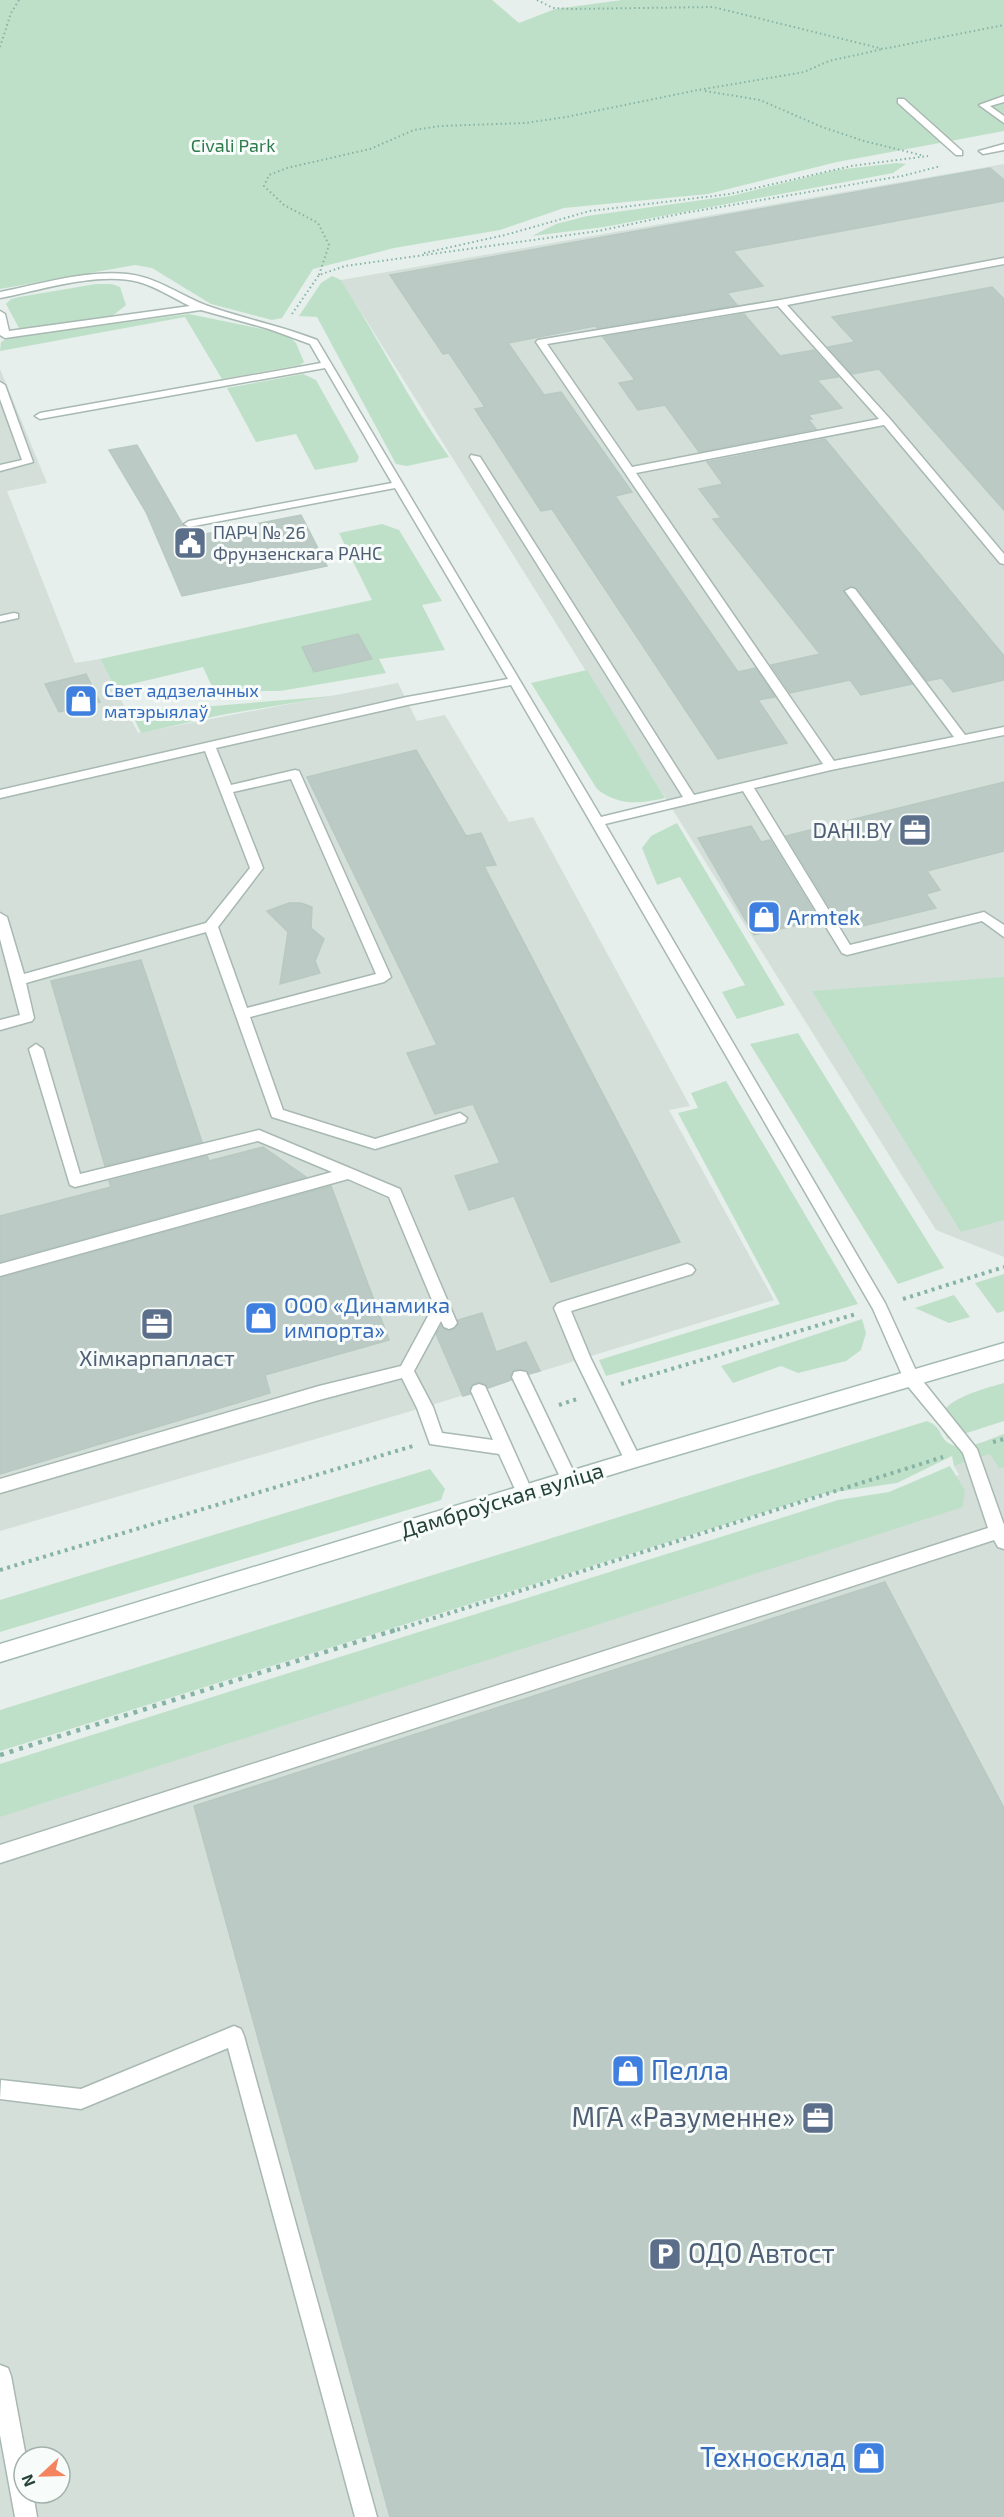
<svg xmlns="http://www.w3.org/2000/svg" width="1004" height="2517" font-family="'Exo 2',sans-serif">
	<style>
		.built { fill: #d4dfda; fill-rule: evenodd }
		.green { fill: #bfe0c8 }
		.building { fill: #bbcac4; stroke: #b8c9c2; stroke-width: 1.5 }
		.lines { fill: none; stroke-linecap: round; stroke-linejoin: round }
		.lane-casing { stroke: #a8b8b2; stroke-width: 3 }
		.secondary-casing { stroke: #a4bbb3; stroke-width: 3 }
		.path-far2 { stroke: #86b3a5; stroke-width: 2; stroke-dasharray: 1.5 3; stroke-linecap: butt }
		.path-far1 { stroke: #86b3a5; stroke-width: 4; stroke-dasharray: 3 4.5; stroke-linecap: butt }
		.path { stroke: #86b3a5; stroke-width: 4.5; stroke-dasharray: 4 6; stroke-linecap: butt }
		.lane { fill: #fff; fill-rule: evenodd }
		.secondary { fill: #fff; fill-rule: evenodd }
		.labels { text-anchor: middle; stroke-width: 6; stroke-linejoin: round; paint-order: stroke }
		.far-park-label { font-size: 18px; fill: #2d7a4b; stroke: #f7fbf9 }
		.far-service-label { font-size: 18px; fill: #4e5e75; stroke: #f7fbf9; text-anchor: start }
		.far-shop-label { font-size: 18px; fill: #366cbe; stroke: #f7fbf9; text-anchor: start }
		.service-label { font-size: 22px; fill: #4e5e75; stroke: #f7fbf9; text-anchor: end }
		.shop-label { font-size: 22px; fill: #366cbe; stroke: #f7fbf9; text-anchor: start }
		.street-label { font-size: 22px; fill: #24423a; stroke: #f7fbf9 }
		.near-shop-label { font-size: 27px; fill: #366cbe; stroke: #f7fbf9; text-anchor: start }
		.near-service-label { font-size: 27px; fill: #4e5e75; stroke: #f7fbf9; text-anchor: end }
	</style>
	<rect width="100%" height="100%" fill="#e6efeb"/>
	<!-- built -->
	<g class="built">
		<polygon points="1004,164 1004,1257 936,1230 341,280"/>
		<polygon points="0,369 47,483 7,491 75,663 100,659 138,733 398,683 417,721 445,715 509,822 533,817 690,1106 669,1110 774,1300 425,1407 0,1531"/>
		<path d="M990,1454L999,1469L1004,1467V2517H0V1767L430,1631L959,1475L954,1466ZM24,2457H60V2493H24Z"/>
	</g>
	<!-- green -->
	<g class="green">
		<polygon points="0,0 492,0 519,23 555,9 622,0 1004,0 1004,131 837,162 708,194 564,208 500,230 394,248 313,269 282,318 272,320 211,304 152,268 135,265 0,289"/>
		<polygon points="897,163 906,164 893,173 604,227 532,236 556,224 587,216 731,196 836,170"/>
		<path d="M332,276L341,280C378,338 409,401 449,457L407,466L396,464L317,317L299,316L321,283Z"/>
		<polygon points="96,284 112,284 120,287 126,305 111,317 29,329 19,328 6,304 11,299 19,297"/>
		<polygon points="189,314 287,334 296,343 304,362 300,365 222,379 185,317 0,351 1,342 10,337"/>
		<polygon points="303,374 316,380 359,457 357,462 315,470 296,434 256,442 227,388"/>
		<polygon points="382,524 399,530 442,601 422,605 445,650 379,659 386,673 280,691 214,691 203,667 115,688 100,659 372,600 339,533"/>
		<path d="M587,670L665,798C640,804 618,806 597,789L531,683Z"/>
		<polygon points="333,696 221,715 141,733 130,710 201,707"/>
		<polygon points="677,823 785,1005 737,1019 722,992 745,985 680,877 657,885 642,848 651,836"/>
		<polygon points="1004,977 1004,1220 961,1232 812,991"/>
		<polygon points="798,1033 944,1268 898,1284 750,1044"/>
		<polygon points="726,1081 858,1304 606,1376 599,1360 780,1304 678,1113 698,1108 691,1093"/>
		<polygon points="1004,1274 1004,1311 997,1313 975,1283"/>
		<polygon points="954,1295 970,1317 949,1323 915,1308"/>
		<polygon points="862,1319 866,1333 861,1350 846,1361 798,1373 781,1366 733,1383 721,1366"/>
		<path d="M1004,1383V1421L948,1439C946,1435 941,1430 940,1426C934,1400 987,1388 1004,1383Z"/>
		<path d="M927,1421C942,1427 938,1434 947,1442C961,1454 989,1439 1004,1434V1467L999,1469L990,1454L954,1466L952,1456L897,1483L822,1494L0,1751V1710Z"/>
		<polygon points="950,1466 965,1490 963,1507 0,1817 0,1764 838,1500 889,1492"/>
		<polygon points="430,1469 445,1489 441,1500 0,1632 0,1600"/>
	</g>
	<!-- building -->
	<g class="building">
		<polygon points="990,168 1004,180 1004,201 733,251 763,286 727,293 737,305 597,328 595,326 508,343 544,395 561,392 632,492 615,496 738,672 755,668 775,697 758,700 787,743 718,759 552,509 541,511 475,409 485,407 449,353 443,354 390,275"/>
		<polygon points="992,287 1004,299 1004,510 879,369 852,374 828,347 855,342 832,317"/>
		<polygon points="744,314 780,356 814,350 838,377 817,380 842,408 808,415 812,419 808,419 816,429 699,452 665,405 638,410 619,383 635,380 603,337"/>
		<polygon points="825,439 1004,656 1004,680 953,692 942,678 927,681 857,588 852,586 844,589 843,592 912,684 861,695 850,680 790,693 771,665 820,654 713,519 721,518 699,489 723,484 707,462"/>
		<polygon points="137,445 190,537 301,515 327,566 182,596 146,512 109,450"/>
		<polygon points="358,634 372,659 314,672 302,647"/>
		<polygon points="86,674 100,702 59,712 45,684"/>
		<polygon points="416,750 466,836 481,833 496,865 484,866 680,1242 551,1282 514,1196 469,1210 455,1176 500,1163 473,1104 435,1114 407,1053 437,1045 307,777"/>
		<polygon points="1004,782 1004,851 927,871 940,890 926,894 936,908 863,926 853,912 835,916 786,836"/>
		<polygon points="751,826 761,842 770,840 819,920 754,935 698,838"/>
		<polygon points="289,903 301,903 312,907 311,928 324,939 315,961 320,973 280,984 288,932 267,911"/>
		<polygon points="141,960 202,1142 105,1166 51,981"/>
		<polygon points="263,1147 306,1177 0,1262 0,1216 111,1187 109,1181 207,1156 209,1161"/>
		<polygon points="331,1186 389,1340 265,1375 270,1393 0,1474 0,1278"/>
		<polygon points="482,1313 496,1352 526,1342 540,1371 529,1374 526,1370 514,1370 510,1376 511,1380 488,1388 486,1384 478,1382 471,1385 470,1394 463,1396 436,1334 441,1326 450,1331 456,1328 458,1320"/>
		<polygon points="885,1582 1004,1808 1004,2517 390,2517 194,1806"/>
	</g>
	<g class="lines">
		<!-- lane casing -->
		<g class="lane-casing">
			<g id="lane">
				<polygon points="1004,96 1004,102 990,106 1004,116 1004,123 979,105"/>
				<polygon points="898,99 904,99 962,151 962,155 956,155 898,103"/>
				<polygon points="1004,144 1004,150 983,154 979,151"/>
				<path d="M1004,258V264L787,305L890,419L1004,554V564L1000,563L884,425L636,473L834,761L954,737L845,591L851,588L855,589L965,735L1004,727V735L831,770L754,788L850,945L984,912L1004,925V937L982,921L847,955L842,953L743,791L605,824L885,1303L918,1375L977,1449L1004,1525V1549L998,1547L994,1540L0,1863V1845L988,1528L963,1453L906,1384L873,1309L511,685L407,705L216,748L231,785L295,770L299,771L391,977L384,982L250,1017L283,1110L375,1139L460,1113L467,1118L465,1122L375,1149L272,1117L206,932L26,983L34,1018L32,1021L0,1030V1020L20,1015L0,939V913L7,917L24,974L206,923L250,868L205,751L0,798V790L407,697L508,679L395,488L189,527L184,524L189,521L392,483L325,368L40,419L35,416L40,413L321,363L310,344L269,329L201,310L5,338L0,335V311L5,314L9,331L190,306C173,298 157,287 139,282C98,271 41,290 0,298V292C41,284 85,270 127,274C157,277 181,296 208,306C244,319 282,326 317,340L601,817L683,797L470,457L471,455L480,457L694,795L823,764L536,342L538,340L780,300ZM778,306L879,419L632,467L547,344ZM291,779L376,974L247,1008L218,927L263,868L233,792Z"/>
				<polygon points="0,382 5,385 33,462 0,471 0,465 22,460 0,399"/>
				<polygon points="14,613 18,614 18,618 0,622 0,616"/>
				<polygon points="36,1044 43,1049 80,1174 259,1130 400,1189 457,1323 454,1327 449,1329 444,1327 441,1321 414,1371 433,1407 442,1433 493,1440 471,1391 473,1386 479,1384 485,1386 533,1493 531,1498 525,1500 519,1498 499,1454 430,1444 417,1408 402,1378 319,1400 0,1493 0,1479 319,1386 401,1366 434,1305 389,1197 348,1179 0,1276 0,1264 332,1172 258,1141 75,1187 70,1185 29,1049"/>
				<polygon points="687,1264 692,1266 695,1270 692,1274 571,1311 591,1359 641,1460 639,1465 633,1467 627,1465 575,1359 554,1308 557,1304 562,1302"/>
				<polygon points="520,1371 526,1372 578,1481 576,1486 570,1488 564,1486 562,1481 512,1377 514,1372"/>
				<polygon points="234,2026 241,2029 244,2036 377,2517 355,2517 228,2048 81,2109 0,2099 1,2080 81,2089"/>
				<polygon points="0,2365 8,2368 11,2376 26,2457 24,2493 33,2493 37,2517 15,2517 0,2435"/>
			</g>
		</g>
		<!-- secondary casing -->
		<g class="secondary-casing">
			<polygon id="secondary" points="1004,1343 1004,1359 633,1468 0,1662 0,1644 633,1452"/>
		</g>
		<!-- path-far2 -->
		<g class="path-far2">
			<polyline points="537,0 553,8 571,9 713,7 883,49 1004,25"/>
			<polyline points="0,47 11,13 19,0"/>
			<polyline points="705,91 760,100 822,127 864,141 921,155"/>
			<polyline points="424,253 505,235 590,211 730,194 851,166 928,156"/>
			<polyline points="319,275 329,245 318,223 284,205 264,186 269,175 287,168 370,149 414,130 440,126 525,123 566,117 698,90 804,72 829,61 883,49"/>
			<polyline points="292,314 319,275 345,266 598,231 679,214 902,176 941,166"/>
		</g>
		<!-- path-far1 -->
		<g class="path-far1">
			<polyline points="903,1299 1004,1267"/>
			<polyline points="621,1384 856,1314"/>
			<polyline points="559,1405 577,1399"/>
			<polyline points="993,1442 1004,1439"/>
			<polyline points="0,1570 413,1446"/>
			<polyline points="390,1632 943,1457"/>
		</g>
		<!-- path -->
		<polyline class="path" points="0,1755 395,1630"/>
		<!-- lane -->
		<use href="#lane" class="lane"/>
		<!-- secondary -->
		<use href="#secondary" class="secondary"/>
	</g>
	<!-- icons -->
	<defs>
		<g id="civic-square" transform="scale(1.725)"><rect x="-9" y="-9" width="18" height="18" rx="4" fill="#5c6f8a" stroke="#f7fbf9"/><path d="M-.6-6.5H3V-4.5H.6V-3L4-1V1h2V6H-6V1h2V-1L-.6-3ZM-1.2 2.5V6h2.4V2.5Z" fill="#fff"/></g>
		<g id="shop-square" transform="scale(1.725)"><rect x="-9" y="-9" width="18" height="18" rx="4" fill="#3f7fe0" stroke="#f7fbf9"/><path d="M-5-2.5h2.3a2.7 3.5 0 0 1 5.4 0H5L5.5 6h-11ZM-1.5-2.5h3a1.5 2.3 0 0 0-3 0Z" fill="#fff"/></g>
		<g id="office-square" transform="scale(1.725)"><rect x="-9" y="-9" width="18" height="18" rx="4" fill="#5c6f8a" stroke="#f7fbf9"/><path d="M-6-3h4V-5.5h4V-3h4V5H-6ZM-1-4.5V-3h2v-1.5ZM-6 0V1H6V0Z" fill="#fff"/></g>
		<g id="parking-square" transform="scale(1.725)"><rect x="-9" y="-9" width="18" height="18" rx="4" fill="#5c6f8a" stroke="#f7fbf9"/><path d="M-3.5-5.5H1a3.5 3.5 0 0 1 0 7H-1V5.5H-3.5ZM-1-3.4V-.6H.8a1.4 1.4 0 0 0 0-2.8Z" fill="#fff"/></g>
	</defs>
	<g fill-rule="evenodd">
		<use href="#civic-square" x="190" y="543"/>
		<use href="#shop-square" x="81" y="701"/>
		<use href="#office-square" x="915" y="830"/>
		<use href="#shop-square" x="764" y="917"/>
		<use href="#shop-square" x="261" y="1318"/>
		<use href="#office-square" x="157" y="1324"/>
		<use href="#shop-square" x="628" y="2071"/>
		<use href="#office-square" x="818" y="2118"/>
		<use href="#parking-square" x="665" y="2254"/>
		<use href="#shop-square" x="869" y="2458"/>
	</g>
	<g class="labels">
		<!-- far-park labels -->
		<g class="far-park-label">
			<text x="233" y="152">Civali Park</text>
		</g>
		<!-- far-service labels -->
		<g class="far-service-label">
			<text x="213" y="539">ПАРЧ № 26<tspan x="213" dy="21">Фрунзенскага РАНС</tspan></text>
		</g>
		<!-- far-shop labels -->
		<g class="far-shop-label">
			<text x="104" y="697">Свет аддзелачных<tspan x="104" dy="21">матэрыялаў</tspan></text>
		</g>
		<!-- service labels -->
		<g class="service-label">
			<text x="892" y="838">DAHI.BY</text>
			<text x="157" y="1366" text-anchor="middle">Хімкарпапласт</text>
		</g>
		<!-- shop labels -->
		<g class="shop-label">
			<text x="787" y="925">Armtek</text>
			<text x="284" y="1313">ООО «Динамика<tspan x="284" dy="25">импорта»</tspan></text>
		</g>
		<!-- street labels -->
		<g class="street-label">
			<text transform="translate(502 1500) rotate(-17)" y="8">Дамброўская вуліца</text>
		</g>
		<!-- near-shop labels -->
		<g class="near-shop-label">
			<text x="651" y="2080">Пелла</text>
			<text x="846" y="2467" text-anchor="end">Техносклад</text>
		</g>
		<!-- near-service labels -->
		<g class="near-service-label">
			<text x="795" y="2127">МГА «Разуменне»</text>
			<text x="688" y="2263" text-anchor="start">ОДО Автост</text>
		</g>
	</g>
	<!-- north arrow -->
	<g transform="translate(42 2475) rotate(248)"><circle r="28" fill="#f7fbf9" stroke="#a3b1ad" stroke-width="1.5"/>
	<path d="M0-4.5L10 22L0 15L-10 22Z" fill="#f4845f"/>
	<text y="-9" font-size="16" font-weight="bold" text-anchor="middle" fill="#24423a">N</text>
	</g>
</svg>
